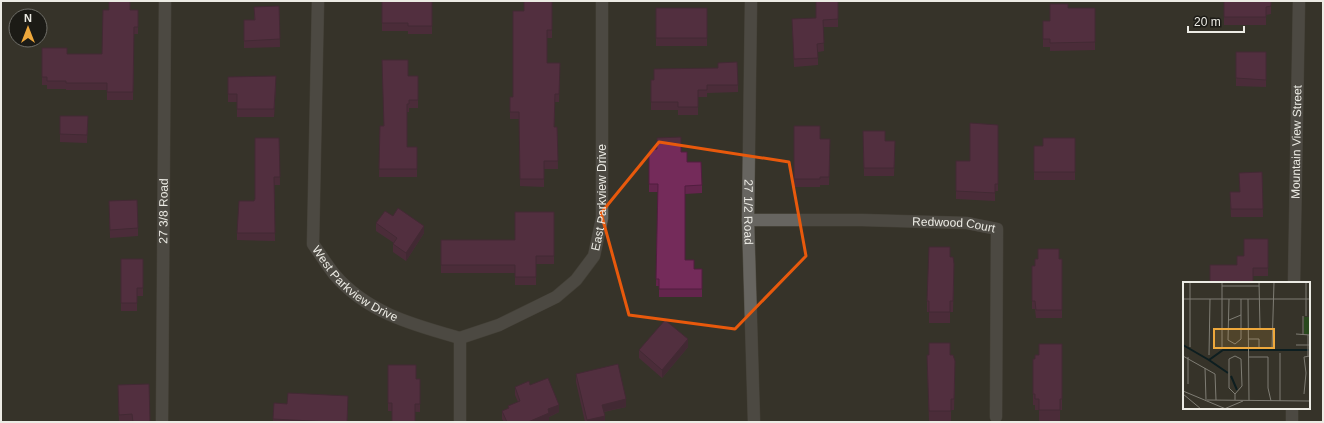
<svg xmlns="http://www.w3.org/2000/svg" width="1324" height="423" font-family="Arial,sans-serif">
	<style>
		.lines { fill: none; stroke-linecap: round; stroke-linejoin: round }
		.street-casing { stroke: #535047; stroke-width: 13 }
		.street { stroke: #676560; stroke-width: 12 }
		.wall { fill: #64254d }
		.shaded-wall { fill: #511e3f }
		.building { fill: #742b5a; stroke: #511e3f }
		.marked { fill: none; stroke: #e8590c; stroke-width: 3; stroke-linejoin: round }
		.labels { text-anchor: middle; stroke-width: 4; stroke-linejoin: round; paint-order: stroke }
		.street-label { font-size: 12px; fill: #ecebe4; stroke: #1c1b16 }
		.inset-river { fill: none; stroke: #0d1e20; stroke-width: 2 }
		.inset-road { fill: none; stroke: #7f7d74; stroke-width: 1 }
		.view { fill: #eea83c; fill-opacity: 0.15; stroke: #eea83c; stroke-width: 2 }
		.inset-edge { fill: none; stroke: #ecebe4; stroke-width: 2 }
	</style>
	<rect width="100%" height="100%" fill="#363329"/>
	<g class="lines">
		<!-- street casing -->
		<g class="street-casing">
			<g id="street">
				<path id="s1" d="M318,1L313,244C320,254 327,265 334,274C367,313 414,325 460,338"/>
				<path id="s2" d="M751,1L748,220L754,422"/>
				<path id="s3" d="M748,220H862L967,223L997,229L996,417"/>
				<path id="s4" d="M1294,283L1299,1"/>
				<path id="s5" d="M460,338L499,325L556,297L576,280L594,256L602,218V1"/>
				<polyline points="460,338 460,422"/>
				<path id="s6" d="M162,422L165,1"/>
				<polyline points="1292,422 1292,408"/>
			</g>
		</g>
		<!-- street -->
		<use href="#street" class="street"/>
	</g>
	<!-- wall -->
	<g class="wall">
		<polygon points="382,1 432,1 432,34 408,34 408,31 382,31"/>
		<polygon points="552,1 552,38 547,38 547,63 560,63 559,102 555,102 554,127 557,127 558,169 544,169 544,187 520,186 519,119 510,119 510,97 513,97"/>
		<polygon points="1224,1 1271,1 1271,14 1266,15 1266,25 1224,25"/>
		<polygon points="279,6 280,47 244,48 244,20 254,20 254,7"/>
		<rect x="656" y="8" width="51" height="38"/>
		<polygon points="1068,8 1095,8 1095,50 1050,51 1050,47 1043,47 1043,21 1050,21"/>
		<polygon points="130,10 138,10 138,34 134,34 133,100 107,100 107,90 66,90 66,89 47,89 47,85 42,85 42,48 67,54 102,54"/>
		<polygon points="792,19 838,19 838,27 823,27 824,51 818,52 818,65 794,67"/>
		<polygon points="1236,52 1266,52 1266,87 1236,86"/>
		<polygon points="408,76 418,76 418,108 409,108 409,112 407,112 407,147 417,147 417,177 379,177 380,126 383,126"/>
		<polygon points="228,77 276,84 274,117 237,117 237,102 228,102"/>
		<polygon points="651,80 738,85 738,92 707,93 707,97 698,97 698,115 678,115 678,110 651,110"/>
		<polygon points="60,116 88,116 87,143 60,142"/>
		<polygon points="998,125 998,191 995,191 995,201 956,199 956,161 970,161"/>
		<polygon points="794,126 820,139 830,139 829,185 820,185 820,187 794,187"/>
		<polygon points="863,131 885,141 895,148 894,176 864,176"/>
		<polygon points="279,138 280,185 274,185 275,241 237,240 237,233 254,201"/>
		<polygon points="1075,138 1075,180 1034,180 1034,146 1043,146"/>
		<polygon points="649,150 681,152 702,185 702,193 685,194 685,260 694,269 702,269 702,297 659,297 659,286 656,286 658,192 649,192"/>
		<polygon points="1262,172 1263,217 1231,217 1230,192 1240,192 1239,173"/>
		<polygon points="109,201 138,228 138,236 110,238"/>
		<polygon points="554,212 554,264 536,264 536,285 515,285 515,273 441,273 441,240 515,240"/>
		<polygon points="393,216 424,233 406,261 393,252 393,244 394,243 376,231 376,223"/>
		<polygon points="1268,239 1268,276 1253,276 1237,265 1244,256"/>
		<polygon points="950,257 954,275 953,312 950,312 950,323 929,323 929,312 927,312 927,301"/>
		<polygon points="121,259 143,259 143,296 137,296 137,311 121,311"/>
		<polygon points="1059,259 1062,259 1062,318 1036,318 1035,309 1032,309 1032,266 1035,266"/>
		<polygon points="1062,344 1062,410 1060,410 1060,421 1039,421 1039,410 1035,410 1035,405 1033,405 1033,359 1035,359 1039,355"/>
		<polygon points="688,347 662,378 639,358 639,350"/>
		<polygon points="927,355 950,355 955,372 954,410 951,410 951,422 929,422"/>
		<polygon points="388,365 416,379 420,379 420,412 388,411"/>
		<polygon points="576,374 626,407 604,412 605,422 585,422 576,382"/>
		<polygon points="530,385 559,412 549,417 549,421 547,422 504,422 502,419 502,411 508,409 508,406 518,402 515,395 515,387"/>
		<polygon points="118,393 150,422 119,422"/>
		<polygon points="274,403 287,404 348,404 347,422 273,422"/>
		<polygon points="1232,408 1258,408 1258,409"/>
	</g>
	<!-- shaded-wall -->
	<g class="shaded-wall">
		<polygon points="276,76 276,84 274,117 274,109"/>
		<polygon points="424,226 424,233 406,261 406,253"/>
		<polygon points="688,339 688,347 662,378 662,370"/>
		<polygon points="626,399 626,407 602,412 602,405"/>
		<polygon points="559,405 559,412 549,417 549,421 547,422 528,422 548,409"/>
		<polygon points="605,416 605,422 587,422 587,420"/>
	</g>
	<!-- building -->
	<g class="building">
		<polygon points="109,1 130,1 130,10 138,10 138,27 134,27 133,92 107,92 107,83 66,83 66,81 47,81 47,77 42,77 42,48 67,48 67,54 102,54 103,10 109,10"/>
		<polygon points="382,1 432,1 432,26 408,26 408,23 382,23"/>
		<polygon points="524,1 552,1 552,30 547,30 547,63 560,63 559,94 555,94 554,127 557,127 558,161 544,161 544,179 520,179 519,112 510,112 510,97 513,97 513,11 524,11"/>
		<polygon points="816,1 838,1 838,19 823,20 824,43 817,44 818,58 794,59 792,19 816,18"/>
		<polygon points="1224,1 1271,1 1271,6 1266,7 1266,17 1224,17"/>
		<polygon points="1050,4 1068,4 1068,8 1095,8 1095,42 1050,43 1050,39 1043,39 1043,21 1050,21"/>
		<polygon points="279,6 280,39 244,41 244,20 255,20 254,7"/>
		<rect x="656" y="8" width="51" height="30"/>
		<polygon points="1236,52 1266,52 1266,80 1236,78"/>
		<polygon points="382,60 408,60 408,76 418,76 418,100 409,100 409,104 407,104 407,147 417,147 417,169 379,169 380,126 384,126"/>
		<polygon points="737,62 738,85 707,85 707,90 698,90 698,107 678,107 678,102 651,102 651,80 654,80 654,69 718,68 718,63"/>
		<polygon points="276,76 274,109 237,109 237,94 228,94 228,77"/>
		<polygon points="60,116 88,116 87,135 60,134"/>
		<polygon points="970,123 998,125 998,184 995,184 995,193 956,191 956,161 970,161"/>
		<polygon points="794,126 820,126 820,139 830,139 829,177 820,177 820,179 794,179"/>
		<polygon points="863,131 885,131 885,141 895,141 894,168 864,168"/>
		<polygon points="681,137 681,152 687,152 687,162 701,162 702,185 685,186 685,260 694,260 694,269 702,269 702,289 659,289 659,279 656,279 658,184 649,184 649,150 657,149 657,138"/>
		<polygon points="255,138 279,138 280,177 274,177 275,233 237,233 239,201 254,201 255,199"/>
		<polygon points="1043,138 1075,138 1075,172 1034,172 1034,146 1043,146"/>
		<polygon points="1262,172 1263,209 1231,209 1230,192 1240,192 1239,173"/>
		<polygon points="137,200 138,228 110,230 109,201"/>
		<polygon points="398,208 424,226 406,253 393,244 397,238 376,223 385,211 393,216"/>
		<polygon points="515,212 554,212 554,256 536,256 536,277 515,277 515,265 441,265 441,240 515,240"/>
		<polygon points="1244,239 1268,239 1268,268 1253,268 1253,283 1210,283 1210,265 1237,265 1237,256 1244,256"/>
		<polygon points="929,247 950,247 950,257 953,257 954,264 953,301 950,301 950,312 929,312 929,301 927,301"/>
		<polygon points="1038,249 1059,249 1059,259 1062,259 1062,310 1036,310 1035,301 1032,301 1032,266 1035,266 1035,259 1038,259"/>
		<polygon points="121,259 143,259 143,288 137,288 137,303 121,303"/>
		<polygon points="665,320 688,339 662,370 639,350"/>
		<polygon points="929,343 950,343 950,355 953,355 955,361 954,399 951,399 951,411 929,411 927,355 929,355"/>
		<polygon points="1039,344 1062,344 1062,399 1060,399 1060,410 1039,410 1039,399 1035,399 1035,394 1033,394 1033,359 1035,359 1035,355 1039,355"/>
		<polygon points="618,364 626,399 602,405 605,416 587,420 576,374"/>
		<polygon points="388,365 416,365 416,379 420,379 420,404 415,404 415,422 392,422 392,403 388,403"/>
		<polygon points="548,378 559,405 548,409 549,413 528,422 507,422 502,411 509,408 508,406 520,401 515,387 529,381 530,385"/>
		<polygon points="149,384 150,422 133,422 132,414 119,415 118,385"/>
		<polygon points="288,393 348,396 347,422 332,422 273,419 274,403 287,404"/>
	</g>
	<!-- marked area -->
	<path d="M0 0H1324V423H0ZM659,142L789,162L806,256L735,329L629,315L601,213Z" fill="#363329" fill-opacity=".55" fill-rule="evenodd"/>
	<path class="marked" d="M659,142L789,162L806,256L735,329L629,315L601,213Z"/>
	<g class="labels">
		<!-- street labels -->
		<g class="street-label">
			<text dy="4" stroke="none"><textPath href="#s4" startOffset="141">Mountain View Street</textPath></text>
			<text dy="4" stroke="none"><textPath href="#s5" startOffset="220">East Parkview Drive</textPath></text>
			<text dy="4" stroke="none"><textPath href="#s6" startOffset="211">27 3/8 Road</textPath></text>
			<text dy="4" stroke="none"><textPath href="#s2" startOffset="211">27 1/2 Road</textPath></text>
			<text dy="4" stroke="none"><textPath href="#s3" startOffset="206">Redwood Court</textPath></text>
			<text dy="4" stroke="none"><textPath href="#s1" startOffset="302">West Parkview Drive</textPath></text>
		</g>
	</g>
	<!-- overview -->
	<g transform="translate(1183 282)">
		<rect width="127" height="127" fill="#363329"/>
		<path d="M121,35H127V52H121Z" fill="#2a491e"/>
		<path class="inset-river" d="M0,63L26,78M45,91L26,78L40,68H127M48,94L54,108"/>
		<path class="inset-road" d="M76,0L77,46M123,0V34M39,4H76M0,17H127M46,17L45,58L52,62M65,17L66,118M120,34V53M46,38L58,33M113,52L127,53M125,53V74M65,57H76V66M52,62L58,57V17M113,63H127M7,65V0M39,67V0M89,67L91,0M97,71V119M26,73L27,17M0,74L32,92L33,118M52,74L46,77V106L52,112V118M66,75H85V106L88,119M22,86L23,118M5,102V75M0,109L43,127M0,112L18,127M52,112L59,104L58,77L52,74M121,112L123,91L121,75L127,74M24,118L127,119M41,127L60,119"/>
		<path class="view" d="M31,47H91V66H31Z"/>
		<rect width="127" height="127" class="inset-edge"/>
	</g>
	<!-- border -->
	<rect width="1324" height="423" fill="none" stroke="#ecebe4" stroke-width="4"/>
	<!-- north arrow -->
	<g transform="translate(28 28)"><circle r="19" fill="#1c1b16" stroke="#6f6e68"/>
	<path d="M0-3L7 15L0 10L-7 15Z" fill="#eea83c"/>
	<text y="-6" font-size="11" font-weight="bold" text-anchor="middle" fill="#ecebe4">N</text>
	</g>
	<!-- scale -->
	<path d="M1188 26v6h56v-6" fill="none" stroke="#ecebe4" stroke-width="2"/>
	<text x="1194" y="26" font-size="12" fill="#ecebe4" stroke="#1c1b16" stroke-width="3" paint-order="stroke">20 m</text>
</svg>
